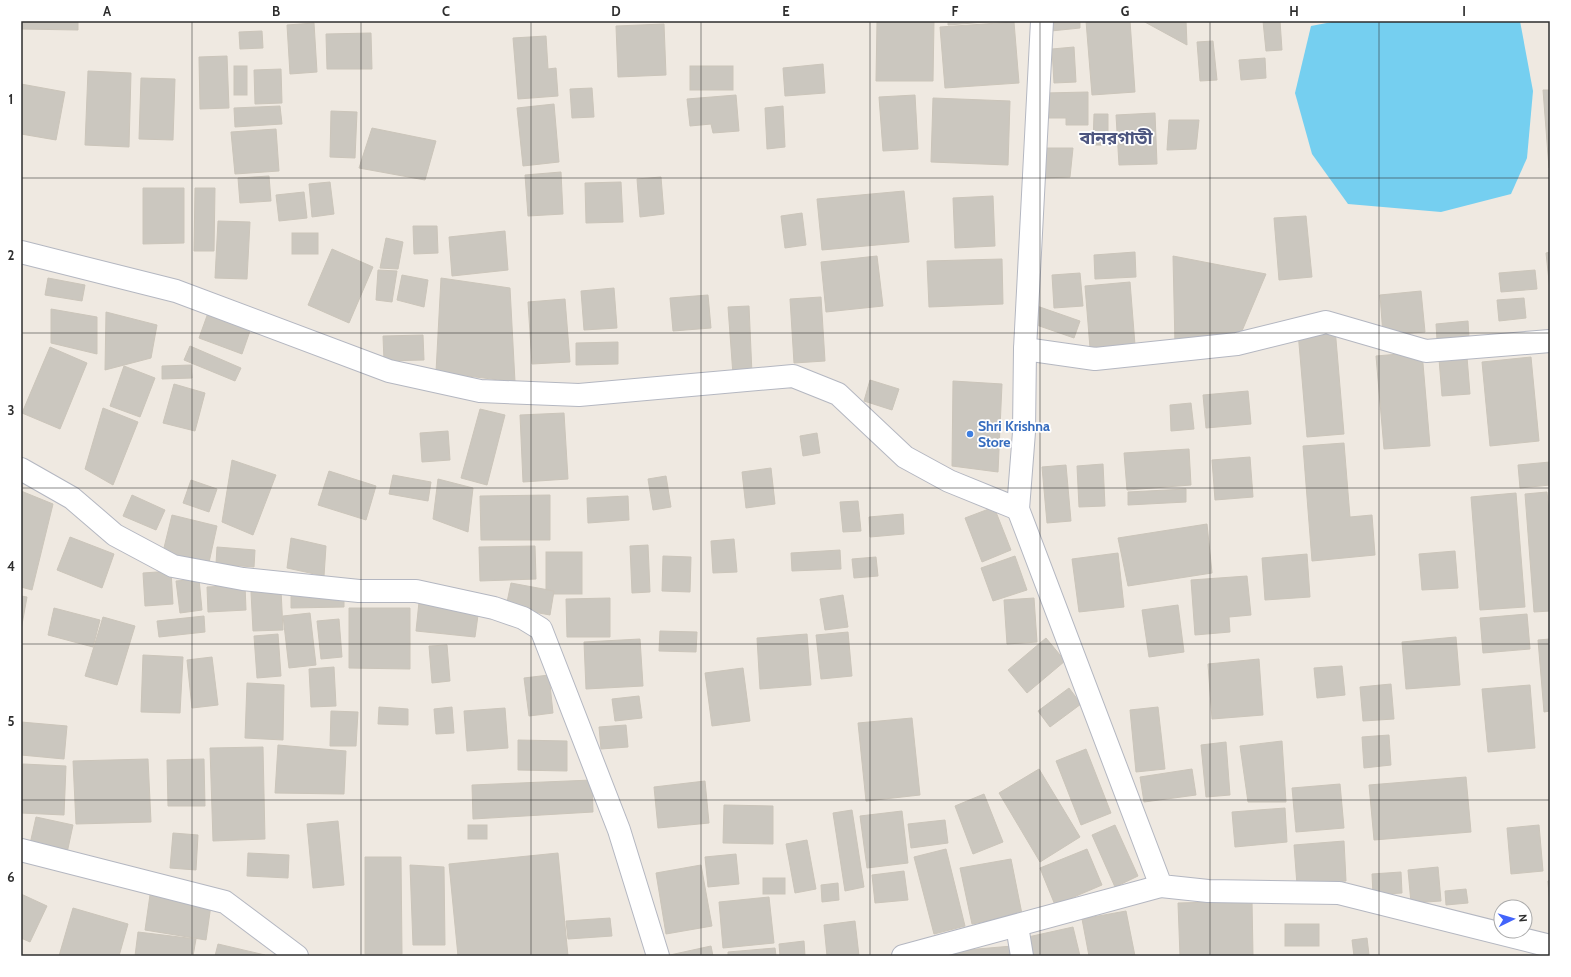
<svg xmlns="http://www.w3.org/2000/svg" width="1571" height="977" font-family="Cabin,'Noto Sans Bengali',sans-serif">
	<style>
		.water { fill: #75cff0 }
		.building { fill: #cbc7bf; stroke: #cbc5ba }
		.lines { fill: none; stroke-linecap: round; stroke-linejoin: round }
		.street-casing { stroke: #b4b7c1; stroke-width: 24 }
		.street { stroke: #fff; stroke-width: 22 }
		.grid { fill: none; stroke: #2e2e2e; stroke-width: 1; stroke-opacity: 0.55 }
		.shop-dot { fill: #3f7fe0; stroke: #fff; stroke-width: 1.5 }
		.labels { text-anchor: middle; stroke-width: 3.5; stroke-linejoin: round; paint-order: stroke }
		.shop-label { font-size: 14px; font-weight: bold; fill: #366cbe; stroke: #fff; text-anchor: start }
		.district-label { font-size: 18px; font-weight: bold; fill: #4d5680; stroke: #fff }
		.neatline { fill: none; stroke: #2e2e2e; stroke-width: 1.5 }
		.grid-label { font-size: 13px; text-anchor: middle; font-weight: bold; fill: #2e2e2e }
	</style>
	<rect width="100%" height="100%" fill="#efe9e1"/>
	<!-- water -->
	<polygon class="water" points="1337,21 1520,21 1533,91 1527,158 1511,194 1441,212 1348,204 1312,154 1295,93 1311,26"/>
	<!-- building -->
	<g class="building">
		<polygon points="21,21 78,21 78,30 21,29"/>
		<polygon points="877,21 934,21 933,81 876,81"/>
		<polygon points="948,21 999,21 948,25"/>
		<polygon points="1050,21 1080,21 1080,28 1051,31"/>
		<polygon points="1086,21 1130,21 1135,92 1092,95"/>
		<polygon points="1143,21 1186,21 1187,45"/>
		<polygon points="1263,21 1280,21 1282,50 1266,51"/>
		<polygon points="1014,22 1019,83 945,88 940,27"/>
		<polygon points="314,23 317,72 290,74 287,25"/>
		<polygon points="664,24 666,75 618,77 616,26"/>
		<polygon points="262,31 263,48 240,49 239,32"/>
		<polygon points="371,33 372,69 327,69 326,34"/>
		<polygon points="546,36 548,69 556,68 558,96 518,99 513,38"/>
		<polygon points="1213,41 1217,80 1200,81 1197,42"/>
		<polygon points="1074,47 1076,82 1054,83 1052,49"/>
		<polygon points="227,56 229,108 200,109 199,57"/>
		<polygon points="1265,58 1266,78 1241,80 1239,60"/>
		<polygon points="823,64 825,93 785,96 783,68"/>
		<rect x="234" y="66" width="13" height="29"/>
		<rect x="690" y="66" width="43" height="24"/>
		<polygon points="281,69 282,103 255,104 254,70"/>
		<polygon points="88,71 131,73 129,147 85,145"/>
		<polygon points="141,78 175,79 173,140 139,139"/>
		<polygon points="21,84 65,92 56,140 21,134"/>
		<polygon points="592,88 594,117 572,118 570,89"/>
		<polygon points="1543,90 1550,90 1550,168 1549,168"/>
		<polygon points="1088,92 1088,125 1066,125 1066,118 1045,118 1045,93"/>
		<polygon points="736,95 739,131 713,133 711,124 690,126 687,99"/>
		<polygon points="915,95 918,149 883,151 879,97"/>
		<polygon points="933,98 1010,101 1008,165 931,162"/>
		<polygon points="554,104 559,162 523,166 517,108"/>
		<polygon points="280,106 282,124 235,127 234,108"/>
		<polygon points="783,106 785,147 767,149 765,108"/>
		<polygon points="331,111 357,112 355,158 330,157"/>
		<polygon points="1155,113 1157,164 1119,165 1116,115"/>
		<polygon points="1094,114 1108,114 1108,145 1093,145"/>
		<polygon points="1169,120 1199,120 1196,149 1167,150"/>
		<polygon points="372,128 436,141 425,180 359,168"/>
		<polygon points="276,129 279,171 235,174 231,132"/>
		<polygon points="1043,148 1073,148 1070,177 1041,178"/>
		<polygon points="561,172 563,214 528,216 525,175"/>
		<polygon points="269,176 271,201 240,203 238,178"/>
		<polygon points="661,177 664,214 640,217 637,179"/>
		<polygon points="330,182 334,214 312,217 309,184"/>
		<polygon points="621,182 623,222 586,223 585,183"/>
		<polygon points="143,188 184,188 184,243 143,244"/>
		<polygon points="195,188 215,188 214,251 194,251"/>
		<polygon points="904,191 909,242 822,250 817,199"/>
		<polygon points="304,192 307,218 279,221 276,195"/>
		<polygon points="993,196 995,246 955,248 953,198"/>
		<polygon points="802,213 806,245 785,248 781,216"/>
		<polygon points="1306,216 1312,277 1279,280 1274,218"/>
		<polygon points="218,221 250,222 247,279 215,278"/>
		<polygon points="413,226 437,226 438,253 414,254"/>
		<polygon points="505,231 508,270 452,276 449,237"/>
		<rect x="292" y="233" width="26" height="21"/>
		<polygon points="386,238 403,242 398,269 380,268"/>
		<polygon points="332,249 373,267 349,323 308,305"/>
		<polygon points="1135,252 1136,277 1095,279 1094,255"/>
		<polygon points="1550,252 1550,290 1546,253"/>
		<polygon points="877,256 883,306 826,312 821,262"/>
		<polygon points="1173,256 1266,274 1239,338 1175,345"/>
		<polygon points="1002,259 1003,304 929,307 927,261"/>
		<polygon points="378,270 397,271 392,302 376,300"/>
		<polygon points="1535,270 1537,289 1501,292 1499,273"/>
		<polygon points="1080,273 1083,306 1054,308 1052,275"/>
		<polygon points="402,275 428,280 424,307 397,300"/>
		<polygon points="48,278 85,285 82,301 45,295"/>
		<polygon points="441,278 510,288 515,382 436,372"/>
		<polygon points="1130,282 1135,345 1090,348 1085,286"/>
		<polygon points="614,288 617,328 584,330 581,291"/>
		<polygon points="1421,291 1425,332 1383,335 1380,295"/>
		<polygon points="708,295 711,328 673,331 670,298"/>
		<polygon points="821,297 825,361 794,363 790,299"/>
		<polygon points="1524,298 1526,318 1499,321 1497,300"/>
		<polygon points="565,299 570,362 532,364 528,302"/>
		<polygon points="1034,305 1080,321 1074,338 1028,322"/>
		<polygon points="749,306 752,374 733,375 728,307"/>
		<polygon points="51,309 97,317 97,354 51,343"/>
		<polygon points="106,312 157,325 151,358 105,370"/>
		<polygon points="208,313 251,328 242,354 199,338"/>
		<polygon points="1468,321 1469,338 1437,340 1436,324"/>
		<polygon points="1335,328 1344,434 1307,437 1298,332"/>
		<polygon points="423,335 424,360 384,361 383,336"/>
		<polygon points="618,342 618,364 576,365 576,343"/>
		<polygon points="190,346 241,368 235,381 184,360"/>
		<polygon points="50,347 87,363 60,429 22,413"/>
		<polygon points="1422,352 1430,446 1384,449 1376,356"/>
		<polygon points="1467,357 1470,394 1442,396 1439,359"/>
		<polygon points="1531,357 1539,441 1490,446 1482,362"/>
		<polygon points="191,365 192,378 162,379 162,366"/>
		<polygon points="124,366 155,378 140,417 110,406"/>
		<polygon points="870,380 899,389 892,410 864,401"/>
		<polygon points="953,381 1002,384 998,472 952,466"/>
		<polygon points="174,384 205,393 195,431 163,423"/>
		<polygon points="1248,391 1251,424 1206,428 1203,395"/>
		<polygon points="1191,403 1194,429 1171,431 1170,405"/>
		<polygon points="103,408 138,422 113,485 85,469"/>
		<polygon points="480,409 505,415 487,485 461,478"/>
		<polygon points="564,413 568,479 523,482 520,415"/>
		<polygon points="448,431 450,460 422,462 420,433"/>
		<polygon points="817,433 820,453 803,456 800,436"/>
		<polygon points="1344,443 1350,517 1372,515 1375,555 1312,561 1303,446"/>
		<polygon points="1189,449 1191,485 1127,490 1124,453"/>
		<polygon points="1250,457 1253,497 1215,500 1212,460"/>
		<polygon points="232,460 276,475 253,535 222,522"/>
		<polygon points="1550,462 1550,485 1520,488 1518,465"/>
		<polygon points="1103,464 1105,506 1079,507 1077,466"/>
		<polygon points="1066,465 1071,521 1047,523 1042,467"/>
		<polygon points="771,468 775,504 746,508 742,472"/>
		<polygon points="329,471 376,486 366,520 318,505"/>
		<polygon points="393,475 431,482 428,501 389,494"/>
		<polygon points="666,476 671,507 653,510 648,479"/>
		<polygon points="438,479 473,488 468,532 433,519"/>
		<polygon points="191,480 217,489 209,512 183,503"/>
		<polygon points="1186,489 1186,502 1128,505 1128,492"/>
		<polygon points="21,491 53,504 32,590 21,587"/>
		<polygon points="1547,492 1550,521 1550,611 1534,612 1525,494"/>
		<polygon points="1516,493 1525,607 1480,610 1471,497"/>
		<polygon points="132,495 165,510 156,530 123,516"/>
		<polygon points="550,495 550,540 481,540 480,496"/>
		<polygon points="628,496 629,520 588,523 587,498"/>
		<polygon points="858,501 861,531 843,532 840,502"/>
		<polygon points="994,507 1011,550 982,562 965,518"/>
		<polygon points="903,514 904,534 870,537 869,517"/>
		<polygon points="172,515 217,526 208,567 162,556"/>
		<polygon points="1207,524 1212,573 1128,586 1118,538"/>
		<polygon points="70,537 114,554 102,588 57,570"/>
		<polygon points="291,538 326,546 324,576 287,568"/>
		<polygon points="734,539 737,572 713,573 711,541"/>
		<polygon points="648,545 650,592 632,593 630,546"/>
		<polygon points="535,546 536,579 480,581 479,547"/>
		<polygon points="217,547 255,550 254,567 216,564"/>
		<polygon points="840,550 841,569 792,571 791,553"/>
		<polygon points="1455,551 1458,588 1422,590 1419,554"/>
		<rect x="546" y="552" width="36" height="42"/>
		<polygon points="1118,553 1124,607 1079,612 1072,559"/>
		<polygon points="1307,554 1310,597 1265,600 1262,558"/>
		<polygon points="663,556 691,557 690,592 662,591"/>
		<polygon points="1015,556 1027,590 993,601 981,568"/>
		<polygon points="876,557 878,576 854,578 852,559"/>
		<polygon points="171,571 173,604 145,606 143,573"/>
		<polygon points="1247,576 1251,615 1229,617 1230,632 1195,635 1191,580"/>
		<polygon points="199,579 202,610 180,613 176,581"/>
		<polygon points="511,583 554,591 550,615 506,607"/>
		<polygon points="245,585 246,610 208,612 207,587"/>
		<polygon points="281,590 283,630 253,631 251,592"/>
		<polygon points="344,593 344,607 291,608 291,594"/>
		<polygon points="843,595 848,627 825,630 820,599"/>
		<polygon points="21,596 27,597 21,630"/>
		<polygon points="610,598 610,637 567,637 566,599"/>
		<polygon points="1034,598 1037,642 1007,644 1004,600"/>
		<polygon points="419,602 479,608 475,637 416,631"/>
		<polygon points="1178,605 1184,652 1149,657 1142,610"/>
		<polygon points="54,608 100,620 93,647 48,635"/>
		<polygon points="349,608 410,608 410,669 349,668"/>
		<polygon points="310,613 316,665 289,668 283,616"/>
		<polygon points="1527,614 1530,649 1483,653 1480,618"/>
		<polygon points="204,616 205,632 159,637 157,621"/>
		<polygon points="103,617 135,626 117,685 85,676"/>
		<polygon points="339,619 342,657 321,659 317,621"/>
		<polygon points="660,631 697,632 696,652 659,651"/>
		<polygon points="848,632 852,676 821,679 816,635"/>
		<polygon points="278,634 281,676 257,678 254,636"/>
		<polygon points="807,634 811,685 760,689 757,638"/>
		<polygon points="1456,637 1460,685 1406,689 1402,642"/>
		<polygon points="1046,638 1065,661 1027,693 1008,670"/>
		<polygon points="640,639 643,686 586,689 584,642"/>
		<polygon points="1550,639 1550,711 1544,712 1538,640"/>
		<polygon points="447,645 450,681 432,683 429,646"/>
		<polygon points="143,655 183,657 180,713 141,712"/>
		<polygon points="212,657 218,705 192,708 187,660"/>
		<polygon points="1259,659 1263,715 1212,719 1208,664"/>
		<polygon points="1342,666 1345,695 1317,698 1314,668"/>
		<polygon points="334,667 336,706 311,707 309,669"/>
		<polygon points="743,668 750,721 712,726 705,673"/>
		<polygon points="549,675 553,713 529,716 524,678"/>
		<polygon points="247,683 284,685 283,740 245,738"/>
		<polygon points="1391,684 1394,719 1363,721 1360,687"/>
		<polygon points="1530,685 1535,748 1488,752 1482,689"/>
		<polygon points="1069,688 1081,704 1050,727 1038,711"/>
		<polygon points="639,696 642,718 615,721 612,699"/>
		<polygon points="379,707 408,709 408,725 378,724"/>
		<polygon points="452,707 454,733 436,734 434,709"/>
		<polygon points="1158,707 1165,769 1136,772 1130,710"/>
		<polygon points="505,708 508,748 467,751 464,711"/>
		<polygon points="331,711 358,712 356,746 330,746"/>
		<polygon points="912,718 920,795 866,801 858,723"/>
		<polygon points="21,722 67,726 64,759 21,755"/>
		<polygon points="626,725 628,747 601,749 599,727"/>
		<polygon points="1389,735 1391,765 1364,768 1362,737"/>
		<polygon points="518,740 567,741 567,771 518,770"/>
		<polygon points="1282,741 1286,802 1248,802 1240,746"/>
		<polygon points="1226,742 1230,795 1206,797 1201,745"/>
		<polygon points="278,745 346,751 344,794 275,793"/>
		<polygon points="263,747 265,839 213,841 210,748"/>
		<polygon points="1086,749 1111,813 1081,825 1056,761"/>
		<polygon points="148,759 151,822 76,824 73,761"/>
		<polygon points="204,759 205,806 168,806 167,760"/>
		<polygon points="23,764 66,766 64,815 21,813"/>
		<polygon points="1039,769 1080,837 1040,862 999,793"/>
		<polygon points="1192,769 1196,795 1144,802 1140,777"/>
		<polygon points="1466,777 1471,832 1374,840 1369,785"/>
		<polygon points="592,780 593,812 473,819 472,785"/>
		<polygon points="705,781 709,823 658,828 654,787"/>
		<polygon points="1340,784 1344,828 1296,832 1292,788"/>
		<polygon points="984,794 1003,842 973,854 955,806"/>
		<polygon points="724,805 773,806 773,844 723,843"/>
		<polygon points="1285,808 1287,842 1235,847 1232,812"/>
		<polygon points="852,810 864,887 845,891 833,813"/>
		<polygon points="902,811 908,863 867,868 860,816"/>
		<polygon points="36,817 73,825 67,853 30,844"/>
		<polygon points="945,820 948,843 911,848 908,824"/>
		<polygon points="338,821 344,885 313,888 307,824"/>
		<rect x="468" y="825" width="19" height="14"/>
		<polygon points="1115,825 1138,876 1115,887 1092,835"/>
		<polygon points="1539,825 1543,871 1511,874 1507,828"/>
		<polygon points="173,833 198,835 196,870 170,868"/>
		<polygon points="807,840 816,889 795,893 786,844"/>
		<polygon points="1344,841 1346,881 1297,885 1294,845"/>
		<polygon points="946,849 965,926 934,934 914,857"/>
		<polygon points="1087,849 1102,885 1055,905 1040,868"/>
		<polygon points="248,853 289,855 288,878 247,876"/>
		<polygon points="558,853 568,956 458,956 449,864"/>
		<polygon points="736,854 739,884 708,887 705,857"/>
		<polygon points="365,857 401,857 402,954 365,954"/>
		<polygon points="1011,859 1022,914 972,924 960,868"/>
		<polygon points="410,865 444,867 445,945 413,945"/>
		<polygon points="701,865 712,926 666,934 656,873"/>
		<polygon points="1438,867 1441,901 1411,903 1408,870"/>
		<polygon points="904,871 908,900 875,903 872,875"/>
		<polygon points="1401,872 1402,893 1373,895 1372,874"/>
		<rect x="763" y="878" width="22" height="16"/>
		<polygon points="1550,880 1550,910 1548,881"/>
		<polygon points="838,883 839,900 822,902 821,885"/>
		<polygon points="1466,889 1468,903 1446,905 1445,891"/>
		<polygon points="21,894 47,906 30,942 21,938"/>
		<polygon points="150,895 211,905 206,940 145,930"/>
		<polygon points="769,897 774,943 723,948 719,902"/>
		<polygon points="1252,901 1253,956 1180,956 1178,903"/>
		<polygon points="73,908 128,924 119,956 59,956"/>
		<polygon points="1126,911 1135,956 1089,956 1082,919"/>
		<polygon points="610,918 612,936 568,939 566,921"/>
		<polygon points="855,921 859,956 827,956 824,925"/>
		<rect x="1285" y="924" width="34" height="22"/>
		<polygon points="1073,927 1080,956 1032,956 1028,937"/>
		<polygon points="138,932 196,939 193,956 135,956"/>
		<polygon points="1367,938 1369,955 1354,956 1352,940"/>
		<polygon points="804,941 805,956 780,956 779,944"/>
		<polygon points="218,944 265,955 264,956 215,956"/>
		<polygon points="711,946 713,956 670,956 670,955"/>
		<polygon points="1012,946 1013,956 943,956 943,952"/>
		<polygon points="775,948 776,956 728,956 728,952"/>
	</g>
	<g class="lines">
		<!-- street casing -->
		<g class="street-casing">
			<g id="street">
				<polyline points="1042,21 1025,349 1024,432 1018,509 1161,886 1208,891 1339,893 1550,946"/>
				<polyline points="21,252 176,291 389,371 480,391 579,395 793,376 838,394 905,457 949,481 1018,509"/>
				<polyline points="1025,349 1095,359 1237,344 1326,322 1426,351 1550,341"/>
				<polyline points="21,469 72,498 115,535 173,566 243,579 359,591 416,591 494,608 523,618 541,629 619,830 658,956"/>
				<polyline points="21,850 225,902 297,956"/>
				<polyline points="1017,926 1022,956"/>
				<polyline points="903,956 1161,886"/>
			</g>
		</g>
		<!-- street -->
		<use href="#street" class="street"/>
	</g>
	<!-- grid -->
	<path class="grid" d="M192,21V956M361,21V956M531,21V956M701,21V956M870,21V956M1040,21V956M1210,21V956M1379,21V956M21,178H1550M21,333H1550M21,488H1550M21,644H1550M21,800H1550"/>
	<!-- markers -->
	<circle class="shop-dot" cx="970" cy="434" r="4"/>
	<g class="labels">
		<!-- shop labels -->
		<g class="shop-label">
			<text x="978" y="431">Shri Krishna<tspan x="978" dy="16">Store</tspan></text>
		</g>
		<!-- district labels -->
		<g class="district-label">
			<text x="1116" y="144">বানরগাতী</text>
		</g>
	</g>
	<!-- border -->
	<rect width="1571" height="977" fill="none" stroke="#ffffff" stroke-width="44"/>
	<!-- north arrow -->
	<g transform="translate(1513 919) rotate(85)"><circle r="19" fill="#ffffff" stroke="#ababab"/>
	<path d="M0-3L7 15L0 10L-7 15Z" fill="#4264fb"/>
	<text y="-6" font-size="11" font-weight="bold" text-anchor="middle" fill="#2e2e2e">N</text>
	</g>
	<rect x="22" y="22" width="1527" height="933" class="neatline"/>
	<g class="grid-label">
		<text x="107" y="16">A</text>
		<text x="276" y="16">B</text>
		<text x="446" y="16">C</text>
		<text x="616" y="16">D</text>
		<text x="786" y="16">E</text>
		<text x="955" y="16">F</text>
		<text x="1125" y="16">G</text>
		<text x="1294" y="16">H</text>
		<text x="1464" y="16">I</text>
		<text x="11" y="104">1</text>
		<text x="11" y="260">2</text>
		<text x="11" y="415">3</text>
		<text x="11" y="571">4</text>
		<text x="11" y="726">5</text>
		<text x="11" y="882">6</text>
	</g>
</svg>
